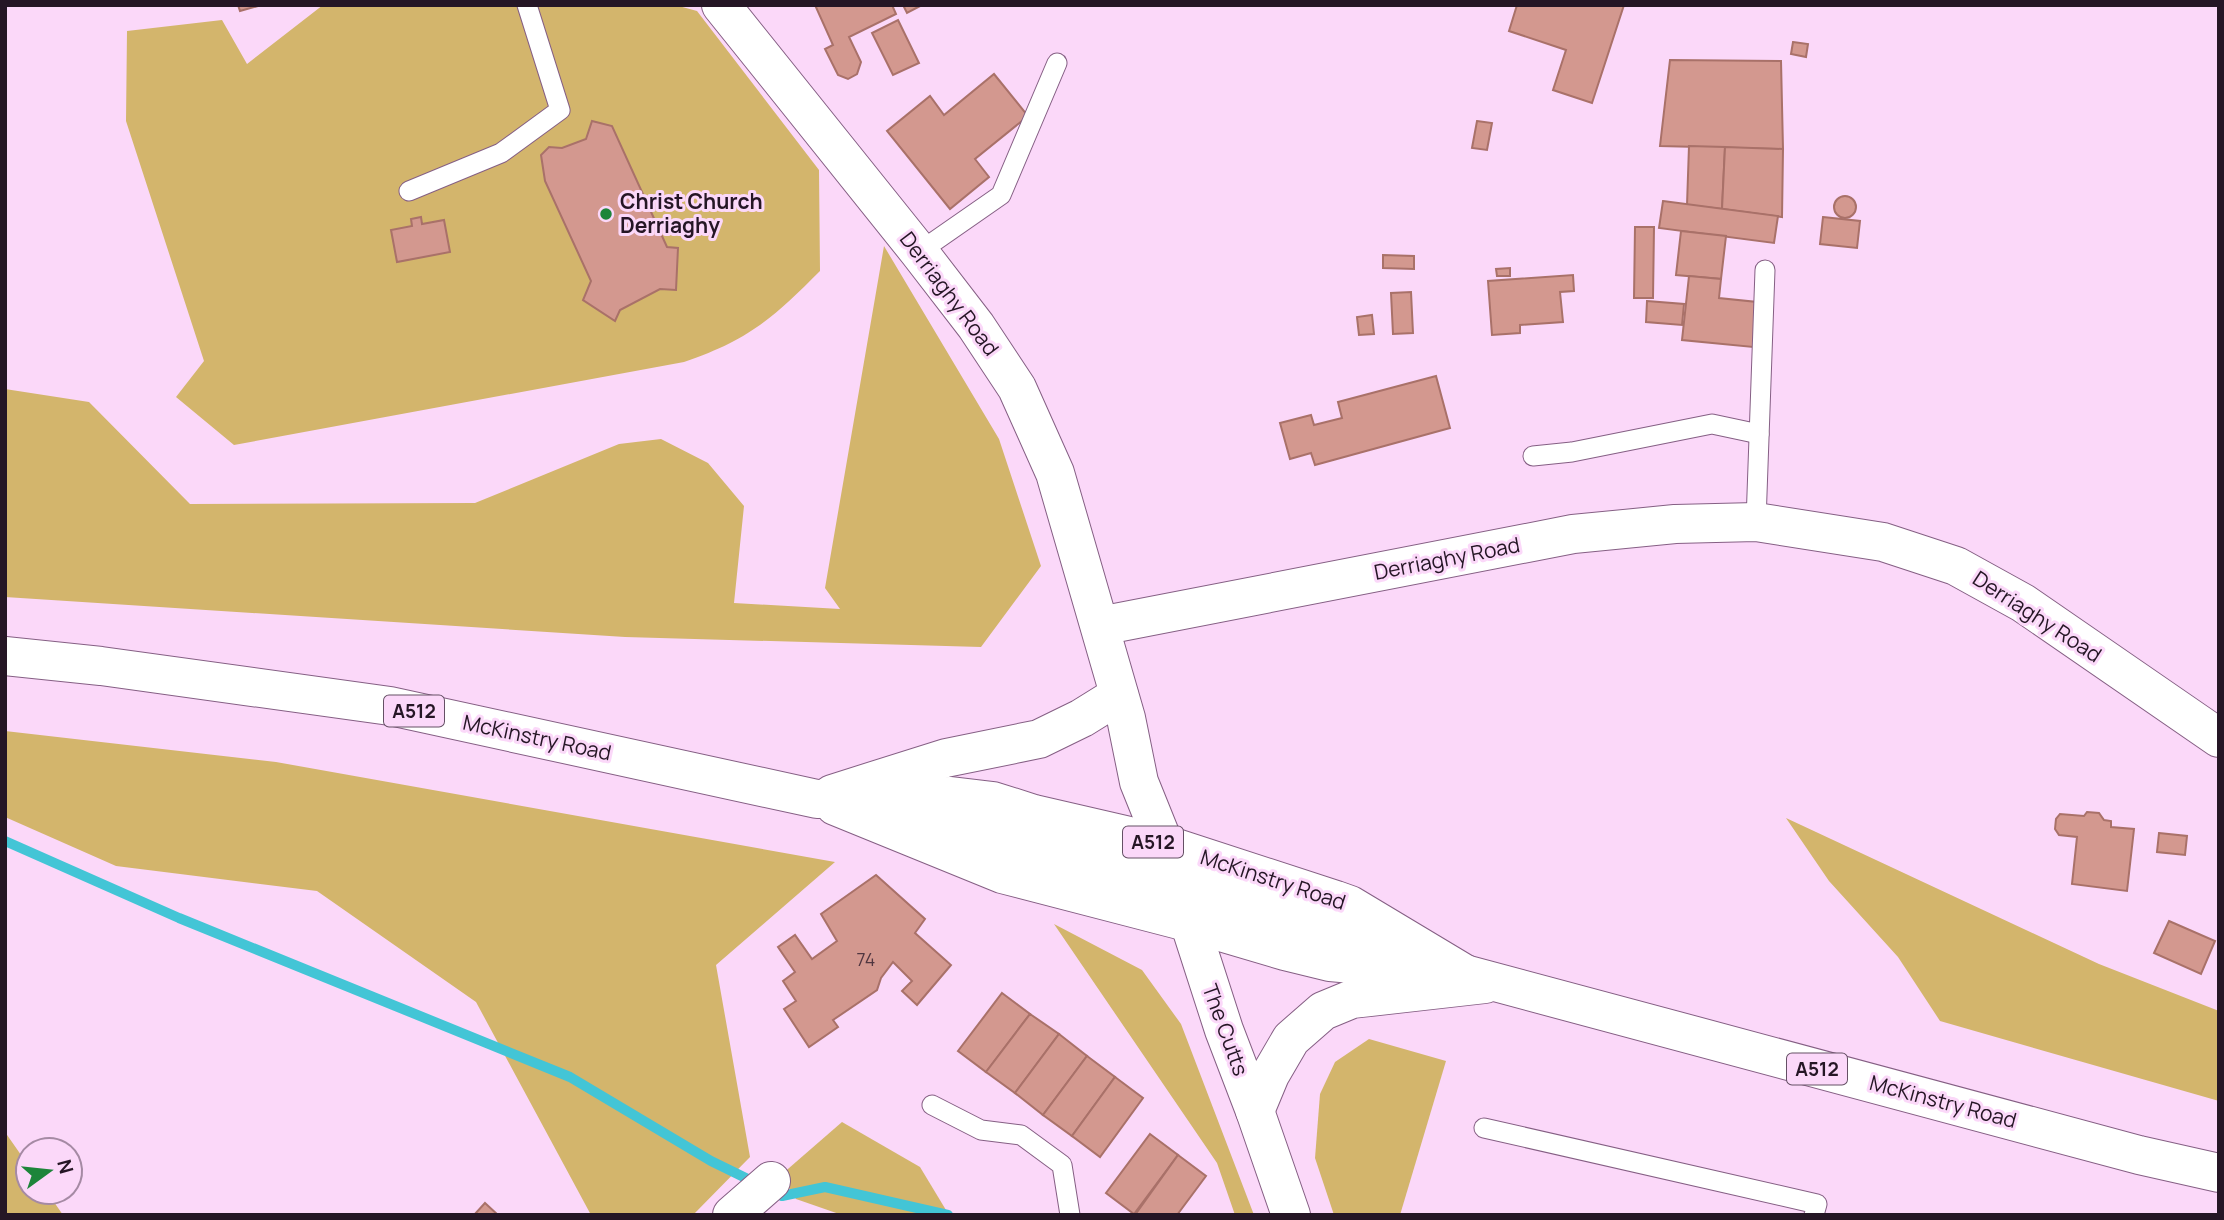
<svg xmlns="http://www.w3.org/2000/svg" width="2224" height="1220" font-family="Manrope,sans-serif">
	<style>
		.green { fill: #d3b56c }
		.lines { fill: none; stroke-linecap: round; stroke-linejoin: round }
		.stream { stroke: #43c5d6; stroke-width: 10 }
		.building { fill: #d3988f; stroke: #a97169; stroke-width: 2 }
		.service-casing { stroke: #855f84; stroke-width: 21 }
		.minor-casing { stroke: #855f84; stroke-width: 40 }
		.tertiary-casing { stroke: #855f84; stroke-width: 40 }
		.trunk-casing { stroke: #855f84; stroke-width: 40 }
		.service { stroke: #fff; stroke-width: 19 }
		.minor { stroke: #fff; stroke-width: 38 }
		.tertiary { stroke: #fff; stroke-width: 38 }
		.trunk { stroke: #fff; stroke-width: 38 }
		.poi-dot { fill: #1d853a; stroke: #fbd8f9; stroke-width: 2.5 }
		.labels { text-anchor: middle; stroke-width: 6; stroke-linejoin: round; paint-order: stroke }
		.number-label { font-size: 18px; fill: #503640 }
		.shield { fill: #fbd8f9; stroke: #655065; stroke-width: 2 }
		.shield-label { font-size: 19px; font-weight: bold; fill: #251625 }
		.poi-label { font-size: 21px; font-weight: bold; fill: #251625; stroke: #fbd8f9; text-anchor: start }
		.street-label { font-size: 21px; fill: #251625; stroke: #fbd8f9 }
	</style>
	<rect width="100%" height="100%" fill="#fbd8f9"/>
	<!-- green -->
	<g class="green">
		<path d="M323,5H675L697,11L819,170L820,271C773,318 749,340 684,362L234,445L176,397L204,361L126,121L127,31L222,20L247,64Z"/>
		<polygon points="884,246 999,439 1041,566 981,647 625,637 5,597 5,389 89,402 190,504 475,503 619,444 661,439 708,463 744,506 734,603 840,609 825,588"/>
		<polygon points="5,731 276,762 835,862 716,965 750,1157 693,1215 591,1215 476,1002 317,891 116,866 5,817"/>
		<polygon points="1786,818 2099,964 2219,1011 2219,1101 1940,1021 1898,957 1829,881"/>
		<polygon points="1054,924 1142,970 1181,1024 1254,1215 1235,1215 1217,1163"/>
		<polygon points="1369,1039 1446,1061 1400,1215 1334,1215 1315,1158 1320,1094 1335,1062"/>
		<polygon points="842,1122 920,1167 949,1215 842,1215 796,1199 781,1175"/>
		<polygon points="5,1132 28,1165 28,1192 47,1192 63,1215 5,1215"/>
	</g>
	<g class="lines">
		<!-- stream -->
		<g class="stream">
			<polyline points="5,841 179,918 570,1077 711,1161 756,1183"/>
			<polyline points="771,1190 782,1196 825,1187 948,1215"/>
		</g>
	</g>
	<!-- building -->
	<g class="building">
		<polygon points="238,5 257,5 258,6 240,11"/>
		<polygon points="815,5 892,5 896,14 849,37 861,62 857,74 848,79 838,75 825,49 833,45"/>
		<polygon points="903,5 922,5 907,13"/>
		<polygon points="1517,5 1624,5 1592,103 1553,90 1566,50 1509,31"/>
		<polygon points="898,20 919,63 893,75 872,33"/>
		<polygon points="1793,42 1808,44 1806,57 1791,54"/>
		<polygon points="1670,60 1781,61 1783,149 1660,146"/>
		<polygon points="994,74 1028,116 975,159 989,177 950,209 887,131 930,96 944,115"/>
		<polygon points="592,121 612,126 667,247 678,248 676,290 660,289 620,310 615,321 583,300 591,281 545,181 541,155 549,147 562,148 586,139"/>
		<polygon points="1477,121 1492,123 1487,150 1472,148"/>
		<polygon points="1689,146 1725,147 1722,209 1687,205"/>
		<polygon points="1725,147 1783,149 1782,217 1722,209"/>
		<circle cx="1845" cy="207" r="11"/>
		<polygon points="1663,201 1778,216 1774,243 1659,228"/>
		<polygon points="421,217 422,224 444,220 450,252 397,262 391,230 412,226 411,219"/>
		<polygon points="1823,217 1860,221 1857,248 1820,244"/>
		<polygon points="1635,227 1654,227 1653,298 1634,298"/>
		<polygon points="1681,231 1726,236 1721,279 1676,275"/>
		<polygon points="1383,255 1414,256 1414,269 1383,268"/>
		<polygon points="1510,268 1510,276 1497,276 1496,269"/>
		<polygon points="1573,275 1574,291 1560,292 1563,322 1520,325 1520,333 1492,335 1488,281"/>
		<polygon points="1689,276 1721,279 1719,298 1757,302 1753,347 1682,340"/>
		<polygon points="1411,292 1413,333 1393,334 1391,293"/>
		<polygon points="1647,301 1684,304 1682,325 1646,322"/>
		<polygon points="1372,315 1374,334 1359,335 1357,317"/>
		<polygon points="1436,376 1450,428 1315,465 1311,453 1290,459 1280,423 1311,415 1314,425 1342,418 1338,402"/>
		<polygon points="2087,812 2099,813 2104,820 2111,821 2111,827 2134,829 2127,891 2072,884 2077,837 2059,835 2055,829 2056,819 2060,814 2084,816"/>
		<polygon points="2159,833 2187,836 2185,855 2157,852"/>
		<polygon points="876,875 925,919 915,933 951,965 917,1005 902,991 912,981 893,962 881,978 877,990 833,1020 838,1027 809,1047 784,1009 796,1001 783,981 795,972 778,947 795,935 812,959 837,941 821,914"/>
		<polygon points="2169,921 2215,941 2201,974 2154,953"/>
		<polygon points="1002,993 1030,1014 986,1072 958,1051"/>
		<polygon points="1030,1014 1059,1034 1015,1093 986,1072"/>
		<polygon points="1059,1034 1087,1056 1043,1115 1015,1093"/>
		<polygon points="1087,1056 1115,1077 1072,1136 1043,1115"/>
		<polygon points="1115,1077 1143,1098 1100,1157 1072,1136"/>
		<polygon points="1150,1134 1178,1155 1134,1214 1106,1193"/>
		<polygon points="1178,1155 1206,1176 1177,1215 1135,1215"/>
		<polygon points="485,1203 498,1215 474,1215"/>
	</g>
	<g class="lines">
		<!-- service casing -->
		<g class="service-casing">
			<g id="service">
				<polyline points="409,191 501,153 560,110 527,5"/>
				<polyline points="919,252 1001,195 1057,63"/>
				<polyline points="1533,456 1572,452 1712,424 1759,434"/>
				<polyline points="1756,522 1765,270"/>
				<polyline points="932,1105 981,1130 1021,1135 1062,1165 1070,1215"/>
				<polyline points="1484,1128 1817,1204 1814,1215"/>
			</g>
		</g>
		<!-- minor casing -->
		<g class="minor-casing">
			<g id="minor">
				<polyline points="1100,626 1573,534 1675,524 1756,522 1883,542 1956,566 2023,603 2219,738"/>
				<polyline points="732,1215 771,1181"/>
			</g>
		</g>
		<!-- tertiary casing -->
		<g class="tertiary-casing">
			<g id="tertiary">
				<polyline points="721,5 919,252 976,326 1017,388 1055,473 1126,718 1139,782 1164,844 1224,1030 1255,1111 1291,1215"/>
				<polyline points="832,794 946,758 1039,739 1082,718 1119,695"/>
				<polyline points="1255,1111 1270,1075 1291,1039 1323,1011 1352,999 1485,984"/>
			</g>
		</g>
		<!-- trunk casing -->
		<g class="trunk-casing">
			<g id="trunk">
				<polyline points="5,656 101,666 390,706 817,799 951,796 993,801 1034,814 1164,844 1336,900 1350,905 1465,974"/>
				<polyline points="835,806 1002,874 1187,922 1285,951 1330,962 1465,974 2139,1155 2219,1173"/>
				<polyline points="909,808 958,827 1175,885 1333,934 1384,960"/>
			</g>
		</g>
		<!-- service -->
		<use href="#service" class="service"/>
		<!-- minor -->
		<use href="#minor" class="minor"/>
		<!-- tertiary -->
		<use href="#tertiary" class="tertiary"/>
		<!-- trunk -->
		<use href="#trunk" class="trunk"/>
	</g>
	<!-- markers -->
	<circle class="poi-dot" cx="606" cy="214" r="7"/>
	<g class="labels">
		<!-- number labels -->
		<g class="number-label">
			<text x="866" y="966">74</text>
		</g>
		<!-- shield labels -->
		<g class="shield">
			<rect x="384" y="695.5" width="60" height="31" rx="5"/>
			<rect x="1123" y="826.5" width="60" height="31" rx="5"/>
			<rect x="1787" y="1053.5" width="60" height="31" rx="5"/>
		</g>
		<g class="shield-label">
			<text x="414" y="718">A512</text>
			<text x="1153" y="849">A512</text>
			<text x="1817" y="1076">A512</text>
		</g>
		<!-- poi labels -->
		<g class="poi-label">
			<text x="620" y="209">Christ Church<tspan x="620" dy="24">Derriaghy</tspan></text>
		</g>
		<!-- street labels -->
		<g class="street-label">
			<text transform="translate(949 294) rotate(53)" y="7">Derriaghy Road</text>
			<text transform="translate(1447 559) rotate(-11)" y="7">Derriaghy Road</text>
			<text transform="translate(2037 617) rotate(33)" y="7">Derriaghy Road</text>
			<text transform="translate(537 738) rotate(12)" y="7">McKinstry Road</text>
			<text transform="translate(1273 880) rotate(18)" y="7">McKinstry Road</text>
			<text transform="translate(1225 1030) rotate(70)" y="7">The Cutts</text>
			<text transform="translate(1943 1102) rotate(15)" y="7">McKinstry Road</text>
		</g>
	</g>
	<!-- border -->
	<rect width="2224" height="1220" fill="none" stroke="#251625" stroke-width="14"/>
	<!-- north arrow -->
	<g transform="translate(49 1171) rotate(75)"><circle r="33" fill="#fbd8f9" stroke="#a58aa4" stroke-width="2"/>
	<path d="M0-5L12 26L0 18L-12 26Z" fill="#1d853a"/>
	<text y="-10" font-size="19" font-weight="bold" text-anchor="middle" fill="#251625">N</text>
	</g>
</svg>
